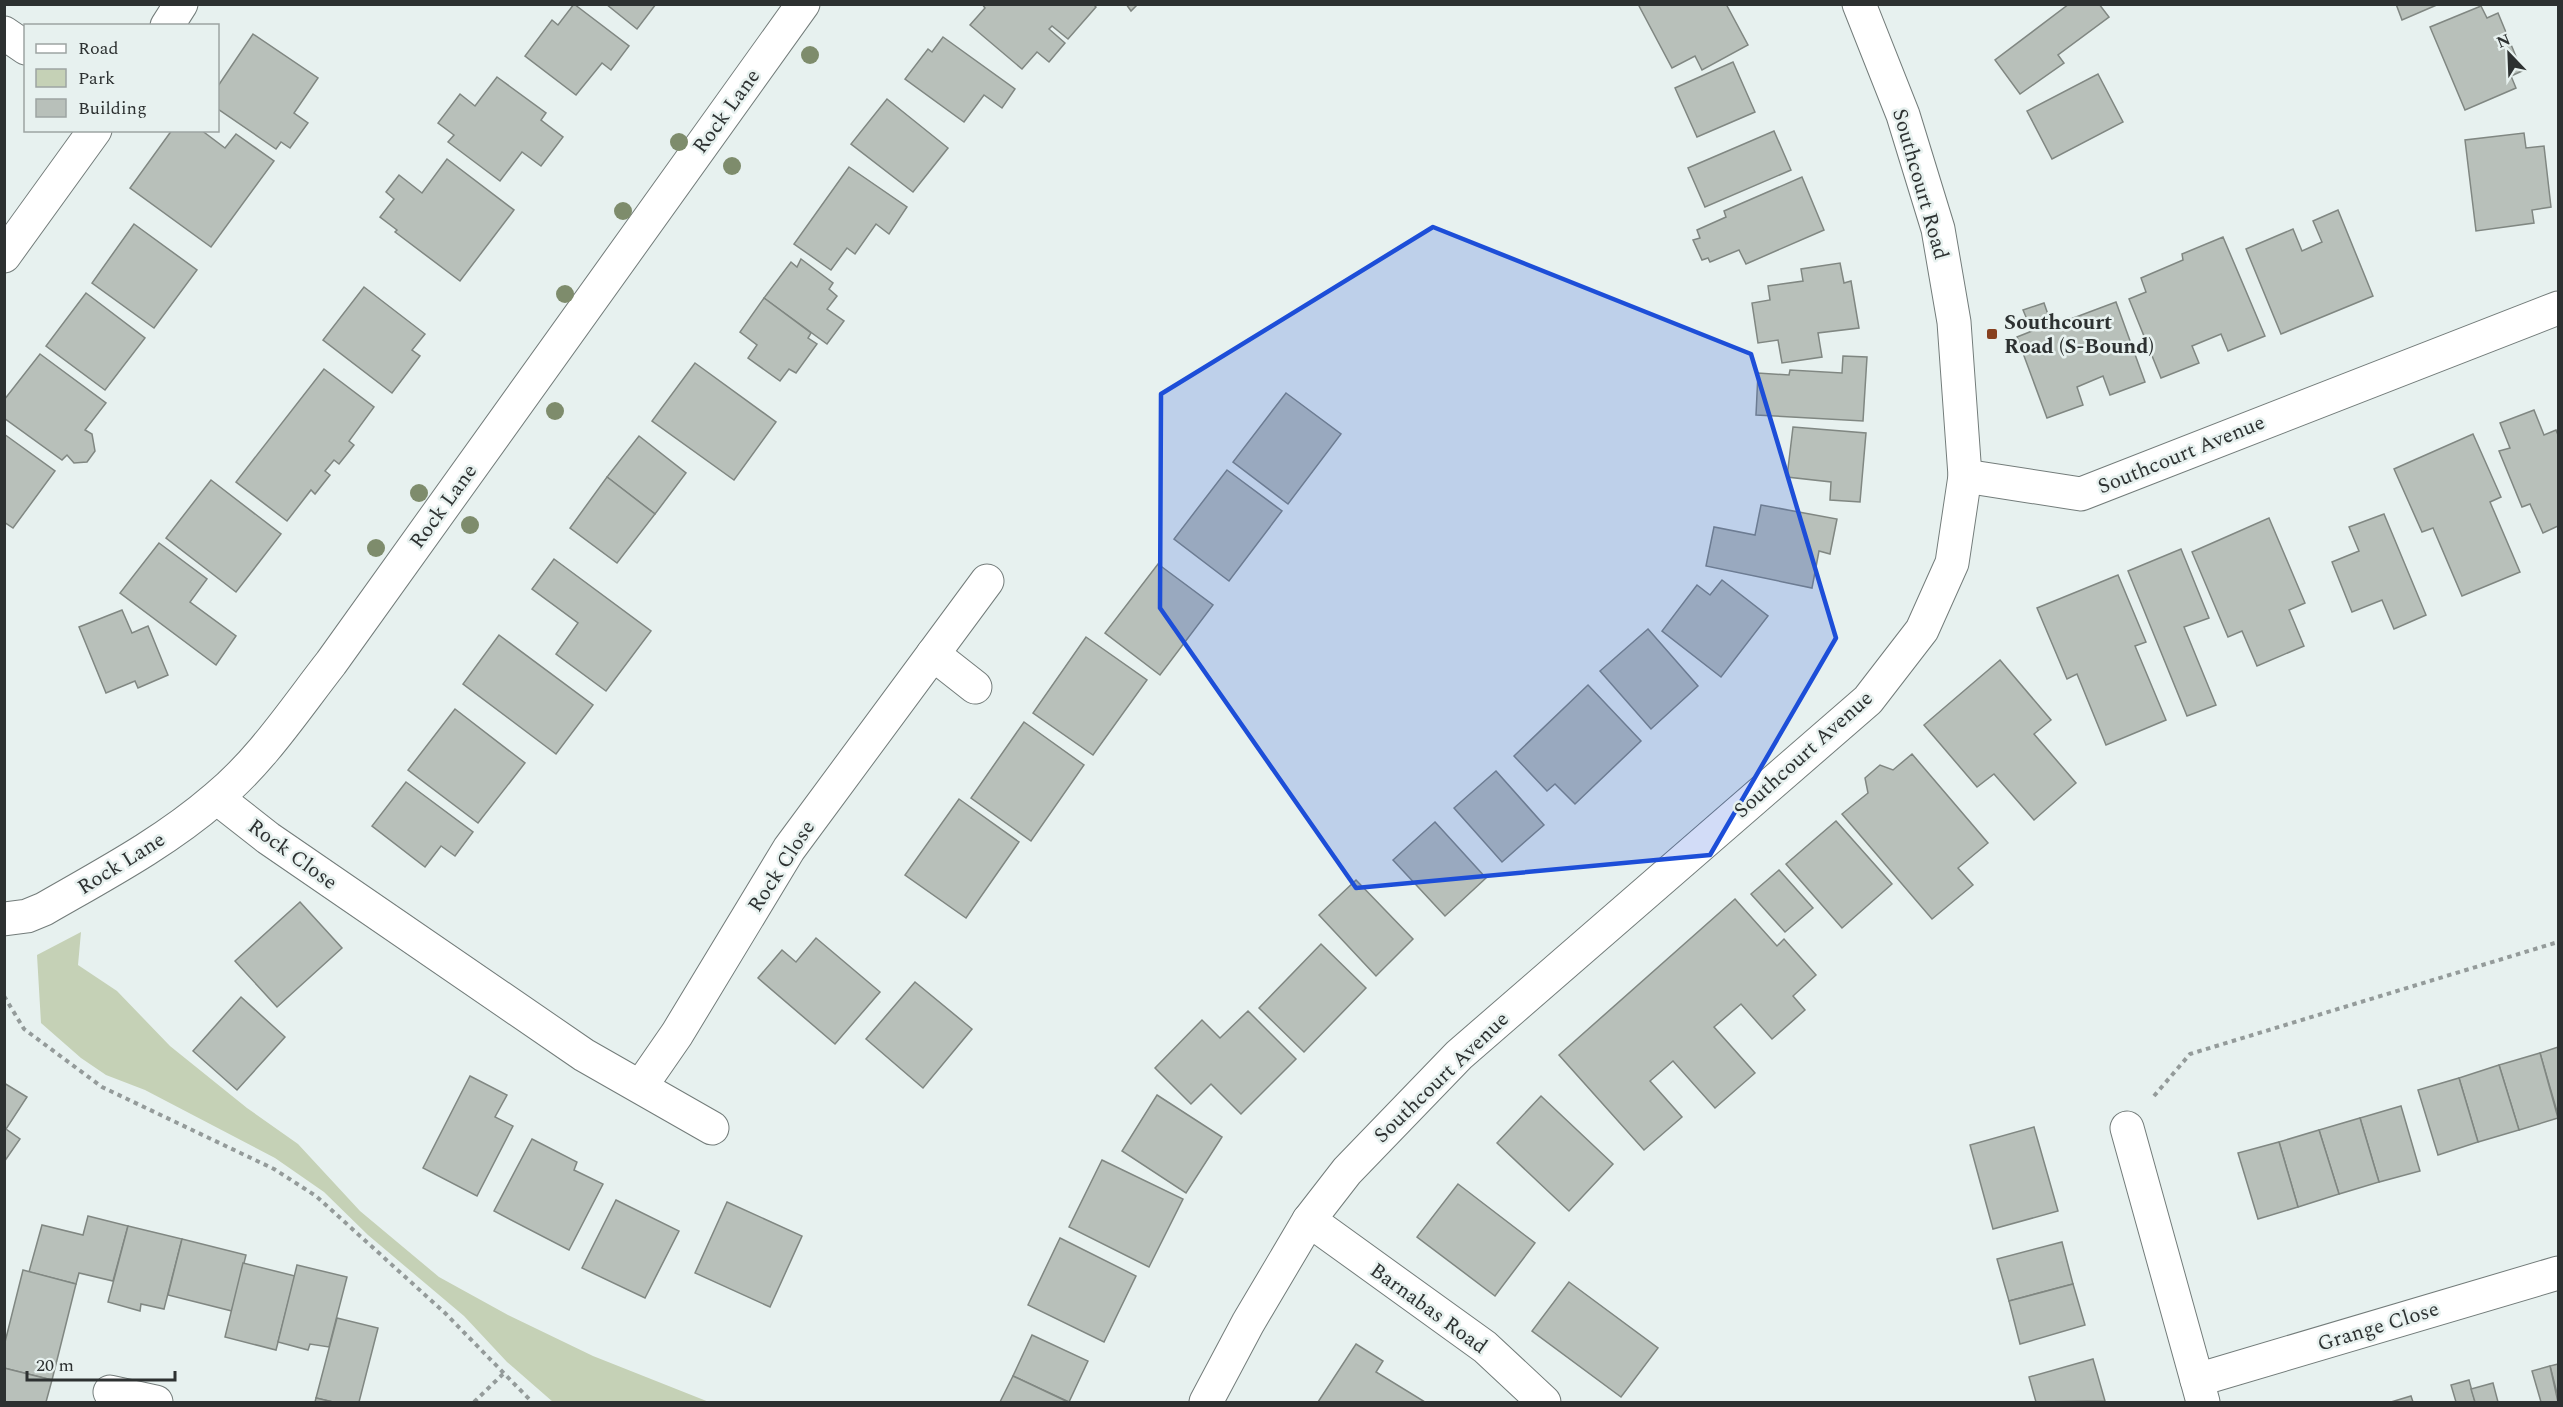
<svg xmlns="http://www.w3.org/2000/svg" width="2563" height="1407" font-family="Spectral,serif">
	<style>
		.green { fill: #c5d1b6 }
		.building { fill: #b8c0ba; stroke: #808782; stroke-width: 1.5 }
		.lines { fill: none; stroke-linecap: round; stroke-linejoin: round }
		.minor-casing { stroke: #737c7a; stroke-width: 35 }
		.path { stroke: #949b9a; stroke-width: 4; stroke-dasharray: 4.5 4.5; stroke-linecap: butt }
		.minor { stroke: #fff; stroke-width: 33 }
		.tree { fill: #7e8c6c }
		.marked { fill: #1d4ed8; fill-opacity: 0.2; stroke: #1d4ed8; stroke-width: 4.5; stroke-linejoin: round }
		.poi-dot { fill: #87401f; stroke: #e7f1ef; stroke-width: 2 }
		.labels { text-anchor: middle; stroke-width: 5; stroke-linejoin: round; paint-order: stroke }
		.street-label { font-size: 21px; fill: #2d3131; stroke: #e7f1ef }
		.poi-label { font-size: 21px; font-weight: bold; fill: #2d3131; stroke: #e7f1ef; text-anchor: start }
	</style>
	<rect width="100%" height="100%" fill="#e7f1ef"/>
	<!-- green -->
	<polygon class="green" points="81,932 78,965 117,991 170,1046 247,1108 298,1144 360,1211 439,1277 508,1315 593,1356 709,1402 553,1402 507,1362 464,1316 368,1235 324,1192 275,1158 145,1090 106,1075 81,1058 41,1023 37,955"/>
	<!-- building -->
	<g class="building">
		<polygon points="574,4 629,46 611,70 602,63 576,95 525,56 552,20 558,25"/>
		<polygon points="606,4 656,4 637,29"/>
		<polygon points="982,4 1093,4 1096,7 1068,39 1052,26 1049,29 1065,43 1049,62 1037,52 1022,69 970,25 985,8"/>
		<polygon points="1126,4 1138,4 1131,11"/>
		<polygon points="1638,4 1726,4 1748,45 1702,70 1695,56 1672,68"/>
		<polygon points="2069,4 2099,4 2109,17 2058,55 2064,63 2020,94 1995,60"/>
		<polygon points="2396,4 2439,4 2402,20"/>
		<polygon points="2481,6 2487,18 2498,13 2522,71 2511,76 2516,88 2465,110 2430,27"/>
		<polygon points="253,34 318,78 294,113 308,123 290,148 281,142 276,149 218,109 218,86"/>
		<polygon points="943,37 1015,89 1002,108 984,95 964,122 905,79 928,49 932,52"/>
		<polygon points="1733,62 1755,112 1697,137 1675,88"/>
		<polygon points="2098,74 2123,122 2052,159 2027,111"/>
		<polygon points="497,77 546,113 541,120 563,137 541,166 522,152 500,181 448,142 454,135 438,123 460,94 475,106"/>
		<polygon points="887,99 948,148 913,192 851,144"/>
		<polygon points="172,130 201,130 225,148 236,134 274,161 211,247 130,188"/>
		<polygon points="1774,131 1791,170 1705,207 1688,168"/>
		<polygon points="2524,133 2526,148 2544,146 2551,207 2532,210 2534,223 2476,231 2465,140"/>
		<polygon points="447,159 514,210 460,281 395,232 397,230 380,217 394,199 386,192 399,175 422,193"/>
		<polygon points="849,167 907,207 889,234 876,224 855,254 847,248 831,270 794,244"/>
		<polygon points="1802,177 1824,230 1746,264 1739,250 1710,262 1708,258 1702,260 1693,240 1700,238 1697,230 1726,217 1724,211"/>
		<polygon points="2338,210 2373,296 2281,334 2246,249 2293,229 2302,251 2322,242 2313,221"/>
		<polygon points="134,224 197,270 154,328 92,283"/>
		<polygon points="2223,237 2265,336 2228,351 2221,334 2192,346 2199,363 2161,378 2129,299 2146,292 2141,278 2183,260 2182,254"/>
		<polygon points="801,259 833,283 829,289 837,296 827,309 844,321 827,344 764,298 791,262 797,267"/>
		<polygon points="1840,263 1844,283 1851,281 1859,328 1818,333 1822,357 1782,363 1778,340 1758,343 1752,303 1770,300 1768,286 1803,281 1801,269"/>
		<polygon points="364,287 425,334 412,350 420,356 392,393 323,340"/>
		<polygon points="86,293 145,338 105,390 46,346"/>
		<polygon points="764,298 811,333 808,338 817,344 796,373 789,369 780,381 748,358 757,345 740,332"/>
		<polygon points="2116,302 2145,382 2110,395 2103,376 2077,387 2083,405 2047,418 2017,337 2032,331 2023,310 2044,303 2052,326"/>
		<polygon points="40,354 106,403 85,430 92,434 95,451 87,462 74,463 67,455 62,460 4,418 4,400"/>
		<polygon points="1843,356 1867,357 1863,421 1756,415 1758,373 1789,375 1790,370 1842,373"/>
		<polygon points="695,363 776,422 734,480 652,421"/>
		<polygon points="324,369 374,407 349,441 354,445 339,464 334,460 325,471 330,475 315,494 311,490 287,521 236,482"/>
		<polygon points="1286,393 1341,434 1288,504 1233,462"/>
		<polygon points="2534,410 2544,435 2556,430 2558,435 2558,526 2543,533 2530,504 2522,507 2499,451 2510,448 2500,423"/>
		<polygon points="1793,427 1866,433 1860,502 1830,500 1831,482 1787,477"/>
		<polygon points="4,434 55,471 13,528 4,522"/>
		<polygon points="2473,434 2501,497 2490,502 2520,572 2462,596 2433,528 2422,532 2394,469"/>
		<polygon points="639,436 686,473 655,514 607,477"/>
		<polygon points="1227,470 1282,511 1229,581 1174,539"/>
		<polygon points="607,477 655,514 617,563 570,528"/>
		<polygon points="211,480 281,534 236,592 166,538"/>
		<polygon points="1761,505 1837,519 1830,554 1819,551 1812,588 1706,566 1714,527 1755,535"/>
		<polygon points="2384,514 2426,615 2394,629 2382,600 2352,612 2332,562 2359,551 2349,527"/>
		<polygon points="2269,518 2305,603 2289,610 2304,646 2257,666 2242,631 2228,637 2192,552"/>
		<polygon points="159,543 207,579 190,602 236,636 216,665 120,593"/>
		<polygon points="2181,549 2209,618 2184,627 2216,705 2187,716 2128,571"/>
		<polygon points="554,559 651,631 606,691 556,654 578,623 532,589"/>
		<polygon points="1158,564 1213,605 1160,675 1105,633"/>
		<polygon points="2118,575 2146,642 2135,646 2166,720 2106,745 2077,674 2067,679 2037,608"/>
		<polygon points="1722,580 1768,616 1721,677 1662,631 1697,585 1710,595"/>
		<polygon points="122,610 132,633 148,626 168,675 138,688 135,681 106,693 79,627"/>
		<polygon points="1648,629 1698,686 1651,729 1600,671"/>
		<polygon points="499,635 593,705 556,754 463,684"/>
		<polygon points="1086,637 1147,680 1093,755 1033,713"/>
		<polygon points="2000,660 2051,720 2034,734 2076,783 2034,820 1994,774 1977,787 1924,725"/>
		<polygon points="1588,685 1641,741 1575,804 1555,784 1547,791 1514,756"/>
		<polygon points="455,709 525,763 478,823 408,770"/>
		<polygon points="1024,722 1084,765 1031,841 971,798"/>
		<polygon points="1912,754 1988,843 1958,868 1973,885 1932,919 1842,814 1868,793 1865,778 1880,765 1893,770"/>
		<polygon points="1496,771 1544,825 1502,862 1454,808"/>
		<polygon points="406,782 473,832 455,856 441,846 425,867 372,826"/>
		<polygon points="959,799 1019,842 966,918 905,875"/>
		<polygon points="1836,821 1892,884 1842,928 1786,864"/>
		<polygon points="1435,822 1486,878 1445,916 1393,860"/>
		<polygon points="1779,870 1813,908 1785,932 1751,894"/>
		<polygon points="1356,880 1413,939 1376,976 1319,915"/>
		<polygon points="1735,899 1777,946 1784,939 1816,975 1793,996 1805,1010 1772,1039 1741,1004 1714,1027 1755,1073 1715,1108 1673,1061 1650,1081 1682,1117 1644,1150 1559,1055"/>
		<polygon points="300,902 342,948 277,1007 235,961"/>
		<polygon points="816,938 880,992 835,1044 758,978 782,950 796,962"/>
		<polygon points="1321,944 1366,988 1304,1052 1259,1008"/>
		<polygon points="915,982 972,1029 923,1088 866,1039"/>
		<polygon points="241,997 285,1037 237,1090 193,1051"/>
		<polygon points="1248,1011 1296,1059 1241,1114 1211,1084 1191,1104 1155,1068 1202,1020 1220,1038"/>
		<polygon points="2558,1047 2558,1115 2540,1053"/>
		<polygon points="2540,1053 2558,1118 2519,1130 2499,1065"/>
		<polygon points="2499,1065 2519,1130 2478,1142 2459,1078"/>
		<polygon points="470,1076 507,1095 495,1117 513,1126 477,1196 423,1168"/>
		<polygon points="2459,1078 2478,1142 2438,1155 2418,1090"/>
		<polygon points="4,1083 27,1097 6,1129 20,1139 4,1162"/>
		<polygon points="1157,1095 1222,1137 1186,1193 1122,1151"/>
		<polygon points="1541,1096 1613,1164 1569,1211 1497,1143"/>
		<polygon points="2401,1106 2420,1171 2379,1182 2360,1118"/>
		<polygon points="2360,1118 2379,1182 2339,1194 2319,1130"/>
		<polygon points="2034,1127 2058,1211 1993,1229 1970,1145"/>
		<polygon points="2319,1130 2339,1194 2298,1207 2279,1142"/>
		<polygon points="532,1139 577,1162 574,1170 603,1184 569,1250 494,1211"/>
		<polygon points="2279,1142 2298,1207 2258,1219 2238,1153"/>
		<polygon points="1102,1160 1183,1199 1149,1267 1069,1227"/>
		<polygon points="1458,1184 1535,1243 1495,1296 1417,1237"/>
		<polygon points="616,1200 679,1231 645,1298 582,1268"/>
		<polygon points="727,1202 802,1236 770,1307 695,1273"/>
		<polygon points="88,1216 128,1226 113,1281 79,1273 76,1284 29,1272 42,1225 83,1235"/>
		<polygon points="128,1226 182,1239 164,1309 141,1304 140,1311 108,1302"/>
		<polygon points="1060,1238 1136,1276 1104,1342 1028,1305"/>
		<polygon points="182,1239 246,1255 232,1311 168,1295"/>
		<polygon points="2062,1242 2073,1284 2009,1301 1997,1259"/>
		<polygon points="243,1263 295,1276 276,1350 225,1337"/>
		<polygon points="297,1265 347,1277 329,1347 310,1344 308,1350 278,1342"/>
		<polygon points="23,1270 76,1284 52,1380 4,1368 4,1346"/>
		<polygon points="1569,1282 1658,1348 1621,1397 1532,1331"/>
		<polygon points="2073,1284 2085,1325 2020,1344 2009,1301"/>
		<polygon points="337,1318 378,1328 359,1402 333,1402 316,1398"/>
		<polygon points="1032,1335 1088,1361 1069,1402 1013,1376"/>
		<polygon points="1356,1344 1383,1361 1376,1372 1425,1402 1318,1402"/>
		<polygon points="2093,1359 2105,1401 2036,1402 2029,1377"/>
		<polygon points="2558,1364 2558,1397 2550,1366"/>
		<polygon points="2550,1366 2558,1402 2541,1402 2532,1371"/>
		<polygon points="4,1368 52,1380 46,1402 4,1402"/>
		<polygon points="1013,1376 1068,1402 1000,1402"/>
		<polygon points="2469,1380 2475,1402 2456,1402 2451,1385"/>
		<polygon points="2493,1383 2498,1402 2475,1402 2471,1389"/>
		<polygon points="2411,1396 2413,1402 2391,1402"/>
		<polygon points="316,1398 333,1402 315,1402"/>
	</g>
	<g class="lines">
		<!-- minor casing -->
		<g class="minor-casing">
			<g id="minor">
				<polyline points="167,26 181,4"/>
				<polyline points="4,33 26,48"/>
				<polyline points="4,256 95,130"/>
				<polyline points="1965,476 2081,494 2558,308"/>
				<polyline points="933,654 975,687"/>
				<polyline points="217,798 268,838 584,1055 712,1128"/>
				<path d="M4,919L27,916L44,909C103,875 164,843 216,798C261,761 295,709 331,663L803,4"/>
				<polyline points="641,1086 677,1034 789,849 987,581"/>
				<polyline points="2127,1128 2197,1380"/>
				<polyline points="1309,1220 1485,1347 1544,1402"/>
				<polyline points="110,1392 156,1402"/>
				<polyline points="1206,1402 1248,1323 1309,1220 1347,1171 1459,1055 1868,700 1922,630 1952,563 1965,476 1954,322 1938,229 1903,115 1859,4"/>
				<polyline points="2203,1402 2197,1380 2558,1273"/>
			</g>
		</g>
		<!-- path -->
		<g class="path">
			<polyline points="4,996 24,1029 102,1087 274,1169 316,1196 445,1313 532,1402"/>
			<polyline points="2154,1096 2190,1054 2558,942"/>
			<polyline points="474,1402 503,1374"/>
		</g>
		<!-- minor -->
		<use href="#minor" class="minor"/>
	</g>
	<!-- trees -->
	<g class="tree">
		<circle cx="810" cy="55" r="9"/>
		<circle cx="679" cy="142" r="9"/>
		<circle cx="732" cy="166" r="9"/>
		<circle cx="623" cy="211" r="9"/>
		<circle cx="565" cy="294" r="9"/>
		<circle cx="555" cy="411" r="9"/>
		<circle cx="419" cy="493" r="9"/>
		<circle cx="470" cy="525" r="9"/>
		<circle cx="376" cy="548" r="9"/>
	</g>
	<!-- marked area -->
	<path class="marked" d="M1433,227L1751,354L1836,638L1710,855L1356,888L1160,608L1161,394Z"/>
	<!-- markers -->
	<rect class="poi-dot" x="1986" y="328" width="12" height="12" rx="3"/>
	<g class="labels">
		<!-- street labels -->
		<g class="street-label">
			<text transform="translate(726 111) rotate(-54)" y="7">Rock Lane</text>
			<text transform="translate(1921 184) rotate(74)" y="7">Southcourt Road</text>
			<text transform="translate(2181 454) rotate(-22)" y="7">Southcourt Avenue</text>
			<text transform="translate(443 506) rotate(-54)" y="7">Rock Lane</text>
			<text transform="translate(1803 754) rotate(-42)" y="7">Southcourt Avenue</text>
			<text transform="translate(293 854) rotate(36)" y="7">Rock Close</text>
			<text transform="translate(121 863) rotate(-32)" y="7">Rock Lane</text>
			<text transform="translate(781 866) rotate(-57)" y="7">Rock Close</text>
			<text transform="translate(1441 1077) rotate(-44)" y="7">Southcourt Avenue</text>
			<text transform="translate(1429 1308) rotate(36)" y="7">Barnabas Road</text>
			<text transform="translate(2378 1326) rotate(-17)" y="7">Grange Close</text>
		</g>
		<!-- poi labels -->
		<g class="poi-label">
			<text x="2004" y="329">Southcourt<tspan x="2004" dy="24">Road (S-Bound)</tspan></text>
		</g>
	</g>
	<!-- border -->
	<rect width="2563" height="1407" fill="none" stroke="#2d3131" stroke-width="12"/>
	<!-- legend -->
	<rect x="24" y="24" width="195" height="108" fill="#e7f1ef" stroke="#9da4a3" stroke-width="1.5"/>
	<rect x="36" y="44" width="30" height="9" fill="#ffffff" stroke="#9da4a3" stroke-width="1.5"/>
	<text x="78" y="54" font-size="18" fill="#2d3131">Road</text>
	<rect x="36" y="69" width="30" height="18" fill="#c5d1b6" stroke="#9da4a3" stroke-width="1.5"/>
	<text x="78" y="84" font-size="18" fill="#2d3131">Park</text>
	<rect x="36" y="99" width="30" height="18" fill="#b8c0ba" stroke="#9da4a3" stroke-width="1.5"/>
	<text x="78" y="114" font-size="18" fill="#2d3131">Building</text>
	<!-- north arrow -->
	<g transform="translate(2509 54) rotate(337)" stroke="#e7f1ef" stroke-width="4.5" paint-order="stroke">
	<path d="M0-4.5L10 22L0 15L-10 22Z" fill="#2d3131"/>
	<text y="-9" font-size="16" font-weight="bold" text-anchor="middle" fill="#2d3131">N</text>
	</g>
	<!-- scale -->
	<path d="M27 1371v9h148v-9" fill="none" stroke="#2d3131" stroke-width="3"/>
	<text x="36" y="1371" font-size="18" fill="#2d3131" stroke="#e7f1ef" stroke-width="4.5" paint-order="stroke">20 m</text>
</svg>
